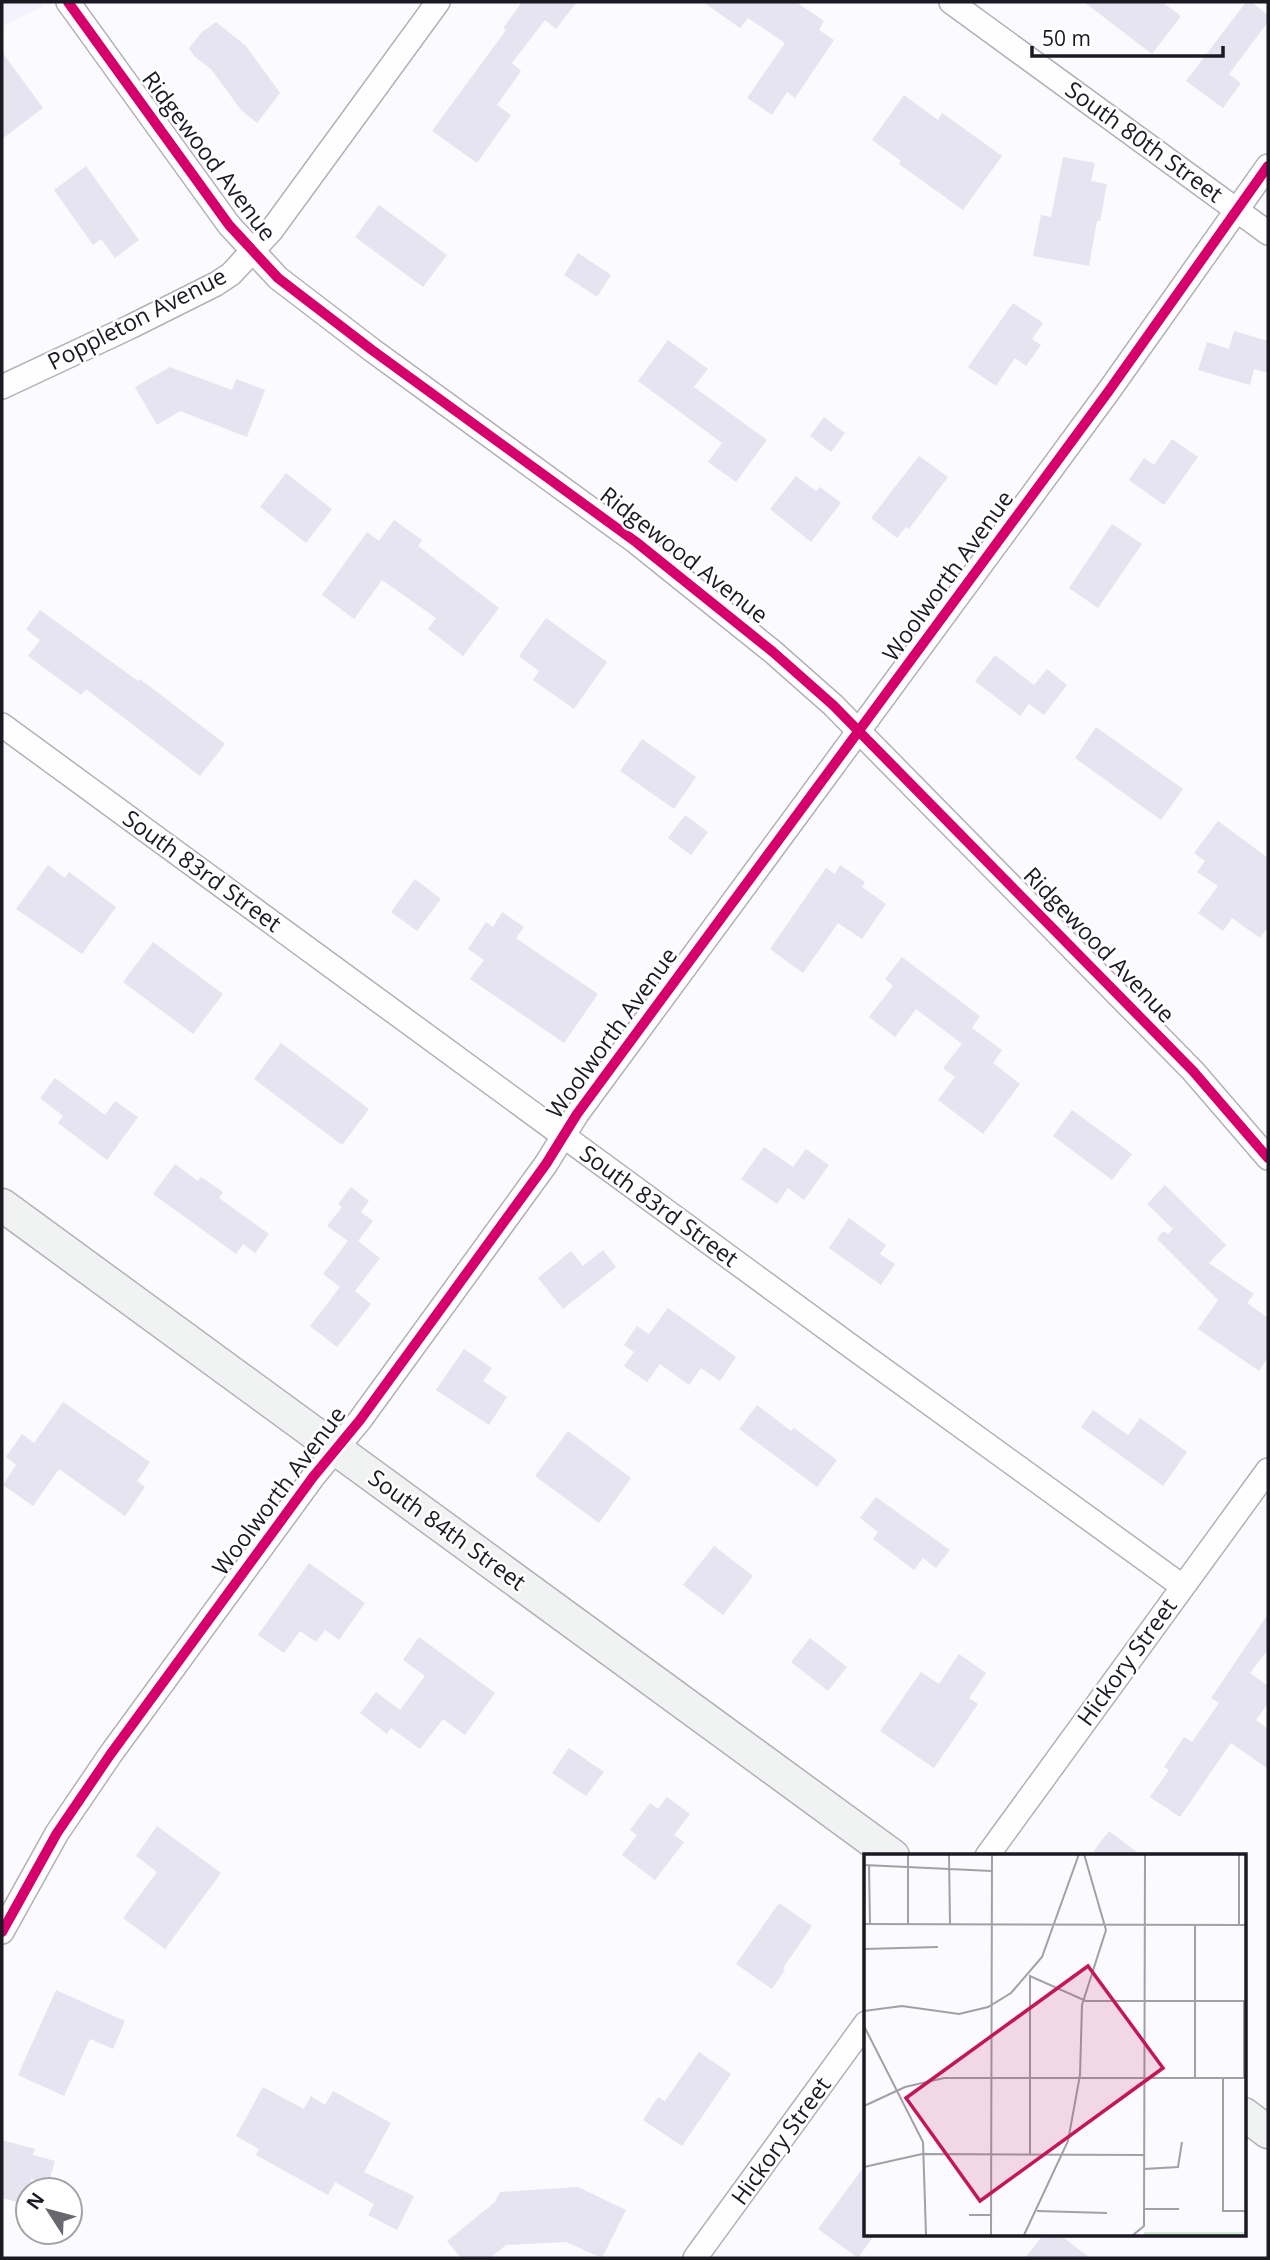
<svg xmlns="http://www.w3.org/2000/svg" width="1270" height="2260" font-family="'Open Sans',sans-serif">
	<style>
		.built { fill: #f4f2ff }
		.building { fill: #e6e4f0 }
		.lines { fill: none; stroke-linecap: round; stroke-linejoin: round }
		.minor-casing { stroke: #b2b1b7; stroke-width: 26 }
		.secondary-casing { stroke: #b2b1b7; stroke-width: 35 }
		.minor { stroke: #fefeff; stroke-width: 23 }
		.secondary { stroke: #f0f3f1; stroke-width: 32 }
		.cycleway-casing { stroke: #fff; stroke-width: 15 }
		.cycleway { stroke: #d6006c; stroke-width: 10 }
		.labels { text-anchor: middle; stroke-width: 5; stroke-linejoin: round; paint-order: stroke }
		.street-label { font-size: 23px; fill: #1b1922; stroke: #fff }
		.inset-road { fill: none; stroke: #a1a0a6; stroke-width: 2 }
		.view { fill: #c2185b; fill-opacity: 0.15; stroke: #c2185b; stroke-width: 3.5 }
		.inset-edge { fill: none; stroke: #1b1922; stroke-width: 3.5 }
	</style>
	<rect width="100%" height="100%" fill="#fbfafe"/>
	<!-- built -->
	<polygon class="built" points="2,2 40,2 44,6 2,26"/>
	<!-- building -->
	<g class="building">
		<polygon points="522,2 577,2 556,29 545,20 512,63 521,71 497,105 511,115 477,163 432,131 506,30 503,28"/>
		<polygon points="703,2 796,2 824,21 819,30 834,40 795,98 787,92 772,115 747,98 785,43 748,18 740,28"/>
		<polygon points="1084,2 1162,2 1181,16 1152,54"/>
		<polygon points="1246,2 1251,2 1268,15 1268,22 1229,74 1241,83 1223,108 1186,81"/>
		<polygon points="216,22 246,46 280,93 257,123 241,110 211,69 194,56 189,48 202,32"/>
		<polygon points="2,52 43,108 2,139"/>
		<polygon points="904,95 938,120 942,113 1002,156 963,210 899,164 901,161 872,140"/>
		<polygon points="1063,157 1095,163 1091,181 1107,184 1100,221 1097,221 1089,266 1033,256 1041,215 1051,217"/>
		<polygon points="86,166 139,240 115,258 101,239 93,245 54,190"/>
		<polygon points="379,205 447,255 423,287 355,237"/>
		<polygon points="578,253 611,275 597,297 564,275"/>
		<polygon points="1013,303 1043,323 1032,339 1041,345 1026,366 1015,358 996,386 968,367"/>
		<polygon points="1234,331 1268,341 1268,373 1254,369 1250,385 1198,370 1207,342 1229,349"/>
		<polygon points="668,340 708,369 694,387 767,440 736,482 708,462 722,443 638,381"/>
		<polygon points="170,367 232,390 236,379 265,390 247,437 180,411 157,425 135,387"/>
		<polygon points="824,417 845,433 831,452 810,436"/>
		<polygon points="1172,439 1198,457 1164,505 1129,480 1144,458 1154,465"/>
		<polygon points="919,456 948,477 909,529 906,527 897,538 871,518"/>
		<polygon points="286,473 332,509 306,543 260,507"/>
		<polygon points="796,476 816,491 820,487 841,503 811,542 770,509"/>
		<polygon points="394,520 422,540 418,546 499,608 463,656 428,629 436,618 382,580 354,619 322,595 367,532 379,541"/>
		<polygon points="1112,524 1142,544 1098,608 1069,588"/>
		<polygon points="40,610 138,681 140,679 225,744 200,776 86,689 81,695 28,656 40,640 26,629"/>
		<polygon points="546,618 607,662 574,709 533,680 539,671 519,656"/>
		<polygon points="995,655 1034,685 1047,669 1067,685 1044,715 1029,704 1020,716 975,681"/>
		<polygon points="1096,727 1183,789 1161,820 1075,758"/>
		<polygon points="642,739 696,777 674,809 620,771"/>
		<polygon points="685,815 708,832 691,855 668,838"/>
		<polygon points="1218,821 1268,858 1268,927 1260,938 1232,918 1223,931 1198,913 1218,886 1197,872 1205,861 1194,853"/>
		<polygon points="48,865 65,878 69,872 116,907 82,954 16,909"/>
		<polygon points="840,865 865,882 862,887 886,904 862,939 838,923 803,973 770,949 826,868 835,874"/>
		<polygon points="415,879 441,899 417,931 391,912"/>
		<polygon points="502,912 524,927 516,938 598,994 564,1043 470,979 484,960 468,949 486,922 493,927"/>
		<polygon points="153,942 223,994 193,1034 123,982"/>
		<polygon points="902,957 980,1016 972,1028 1002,1050 993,1063 1020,1084 983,1134 938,1100 955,1077 943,1068 962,1044 916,1009 895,1037 869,1017 893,986 885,979"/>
		<polygon points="281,1043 369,1109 342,1145 254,1079"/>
		<polygon points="55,1078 105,1115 115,1101 138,1117 107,1160 58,1123 63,1116 40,1098"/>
		<polygon points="1072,1110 1132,1154 1112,1180 1053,1136"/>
		<polygon points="764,1147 793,1167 806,1149 829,1165 804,1200 788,1188 777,1204 741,1179"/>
		<polygon points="175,1164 198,1181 201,1177 223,1192 219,1198 269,1234 255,1253 243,1244 236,1254 153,1194"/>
		<polygon points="1165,1185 1226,1245 1209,1263 1254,1294 1247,1303 1268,1318 1268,1357 1259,1371 1198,1329 1218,1300 1157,1239 1163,1231 1168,1234 1173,1229 1147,1204"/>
		<polygon points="351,1187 369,1201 361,1212 373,1221 358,1241 380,1258 355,1291 371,1304 337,1347 310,1326 340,1287 323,1274 348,1241 327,1226 342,1207 338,1204"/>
		<polygon points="849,1218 886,1245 880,1254 895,1264 881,1285 829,1248"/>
		<polygon points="603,1250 616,1267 563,1309 538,1278 571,1251 583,1266"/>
		<polygon points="668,1308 736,1357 720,1381 701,1368 689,1385 660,1364 647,1382 624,1366 634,1352 624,1345 637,1326 649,1334"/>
		<polygon points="464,1349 492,1368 483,1381 507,1397 489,1425 436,1390"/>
		<polygon points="63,1402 150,1462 137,1481 145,1487 125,1516 59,1469 33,1506 3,1485 16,1465 6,1457 22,1434 34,1443"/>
		<polygon points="757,1405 791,1431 794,1428 837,1460 817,1487 739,1429"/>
		<polygon points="1093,1410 1128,1435 1140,1418 1187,1452 1163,1486 1081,1427"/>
		<polygon points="568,1431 631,1478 599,1523 535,1476"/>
		<polygon points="876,1497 950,1550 936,1568 923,1558 914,1570 873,1539 878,1532 860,1518"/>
		<polygon points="714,1546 753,1576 723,1615 683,1585"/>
		<polygon points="309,1563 365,1603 339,1640 325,1630 316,1642 300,1631 284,1653 258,1635"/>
		<polygon points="1268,1614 1268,1650 1250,1673 1268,1686 1268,1703 1256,1720 1268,1729 1268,1769 1231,1743 1180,1817 1150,1797 1169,1770 1164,1767 1184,1737 1192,1742 1219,1703 1211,1698"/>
		<polygon points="419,1637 495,1693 465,1735 443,1719 420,1749 391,1728 387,1734 360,1713 376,1692 400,1710 425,1676 403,1660"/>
		<polygon points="810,1638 847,1667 828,1691 791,1662"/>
		<polygon points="959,1654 986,1673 969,1698 978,1704 934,1768 880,1731 921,1672 939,1684"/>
		<polygon points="569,1748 604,1772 586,1796 552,1773"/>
		<polygon points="667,1797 690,1814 674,1835 684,1842 655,1880 622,1855 637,1835 630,1830 650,1803 658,1809"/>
		<polygon points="157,1826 221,1873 165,1949 123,1918 157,1872 136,1856"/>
		<polygon points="1109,1831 1142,1856 1090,1856"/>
		<polygon points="779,1903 812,1926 783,1968 785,1970 772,1989 736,1964"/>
		<polygon points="56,1990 125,2021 113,2049 90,2039 64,2096 18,2075"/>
		<polygon points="699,2052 731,2074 682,2146 643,2120 658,2097 665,2101"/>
		<polygon points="263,2087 304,2109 311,2096 325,2105 333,2091 391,2123 364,2172 414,2196 397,2230 368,2215 374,2204 335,2182 328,2195 256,2155 259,2149 236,2136"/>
		<polygon points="2,2140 35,2149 33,2155 55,2161 48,2184 31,2179 25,2204 2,2198"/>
		<polygon points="866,2164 866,2234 875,2234 858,2258 818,2229"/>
		<polygon points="578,2187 626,2210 602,2258 566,2242 506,2245 490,2258 461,2258 447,2241 495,2202 500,2192"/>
		<polygon points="1044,2234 1059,2234 1090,2258 1025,2258"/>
	</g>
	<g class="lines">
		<!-- minor casing -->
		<g class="minor-casing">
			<g id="minor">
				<polyline points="68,2 229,225 278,278 372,350 636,542 773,652 833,705 1193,1071 1268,1158"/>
				<polyline points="951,2 1268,233"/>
				<polyline points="2,387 130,327 216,284 231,274 271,231 438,2"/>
				<polyline points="2,725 852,1347 1182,1586"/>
				<polyline points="987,1856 1268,1470"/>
				<polyline points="2,1932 57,1833 110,1755 313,1477 360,1420 546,1164 577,1114 1108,392 1268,166"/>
				<polyline points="695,2258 866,2023"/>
			</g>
		</g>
		<!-- secondary casing -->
		<g class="secondary-casing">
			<g id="secondary">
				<polyline points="2,1205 893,1856"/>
				<polyline points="1244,2114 1268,2132"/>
			</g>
		</g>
		<!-- minor -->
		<use href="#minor" class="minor"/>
		<!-- secondary -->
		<use href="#secondary" class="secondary"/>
		<!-- cycleway casing -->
		<g class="cycleway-casing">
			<g id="cycleway">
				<polyline points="68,2 229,225 278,278 372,350 636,542 773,652 833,705 1193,1071 1268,1158"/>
				<polyline points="2,1932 57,1833 110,1755 313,1477 360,1420 546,1164 577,1114 1108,392 1268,166"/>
			</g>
		</g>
		<!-- cycleway -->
		<use href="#cycleway" class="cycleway"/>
	</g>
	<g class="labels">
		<!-- street labels -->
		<g class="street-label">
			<text transform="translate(1144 142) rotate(36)" y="8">South 80th Street</text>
			<text transform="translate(209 156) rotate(53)" y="8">Ridgewood Avenue</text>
			<text transform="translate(137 319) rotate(-27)" y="8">Poppleton Avenue</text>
			<text transform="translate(684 555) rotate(38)" y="8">Ridgewood Avenue</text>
			<text transform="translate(948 576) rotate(-54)" y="8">Woolworth Avenue</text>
			<text transform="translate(202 871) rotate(36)" y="8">South 83rd Street</text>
			<text transform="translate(1099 945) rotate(46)" y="8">Ridgewood Avenue</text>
			<text transform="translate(612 1033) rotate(-54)" y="8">Woolworth Avenue</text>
			<text transform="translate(659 1206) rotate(36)" y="8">South 83rd Street</text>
			<text transform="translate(279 1491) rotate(-53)" y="8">Woolworth Avenue</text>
			<text transform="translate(447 1530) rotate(36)" y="8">South 84th Street</text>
			<text transform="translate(1127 1662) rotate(-54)" y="8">Hickory Street</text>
			<text transform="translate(781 2141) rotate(-54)" y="8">Hickory Street</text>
		</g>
	</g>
	<!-- overview -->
	<g transform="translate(864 1854)">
		<rect width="382" height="382" fill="#fbfafe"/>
		<path d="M280,378H381L382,381H280Z" fill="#d1ead3"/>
		<path class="inset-road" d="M44,0V70M85,0L86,70M375,0V71M0,11L128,17M5,11L6,70M0,70L382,71M0,95L74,93M0,157L38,152L95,160L124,153L147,139L178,103L215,0M0,172L59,288L62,381M331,224V71M380,224V147M359,225V357H382M0,252L41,233L80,224H382M166,300V122L222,147H382M0,313L58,300L280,301M280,315L314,313L318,288M280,355H315M173,357L243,359M105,361H127M127,381L128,0M160,381L204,287L216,221L218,151L242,76L220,0M269,381L280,372L281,0"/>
		<path class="view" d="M224,112L299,214L116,347L42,244Z"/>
		<rect width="382" height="382" class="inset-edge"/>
	</g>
	<!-- border -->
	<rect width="1270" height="2260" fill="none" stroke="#1b1922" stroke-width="7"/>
	<!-- north arrow -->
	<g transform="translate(49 2211) rotate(306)"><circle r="33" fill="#ffffff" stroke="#a4a3a7" stroke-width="2"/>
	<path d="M0-5L12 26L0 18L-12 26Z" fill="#69686f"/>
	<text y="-10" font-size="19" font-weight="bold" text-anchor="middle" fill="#1b1922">N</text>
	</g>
	<!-- scale -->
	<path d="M1032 46v10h191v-10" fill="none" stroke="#1b1922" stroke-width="3.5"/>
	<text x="1042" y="46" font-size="21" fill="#1b1922" stroke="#ffffff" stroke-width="5" paint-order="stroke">50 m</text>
</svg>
